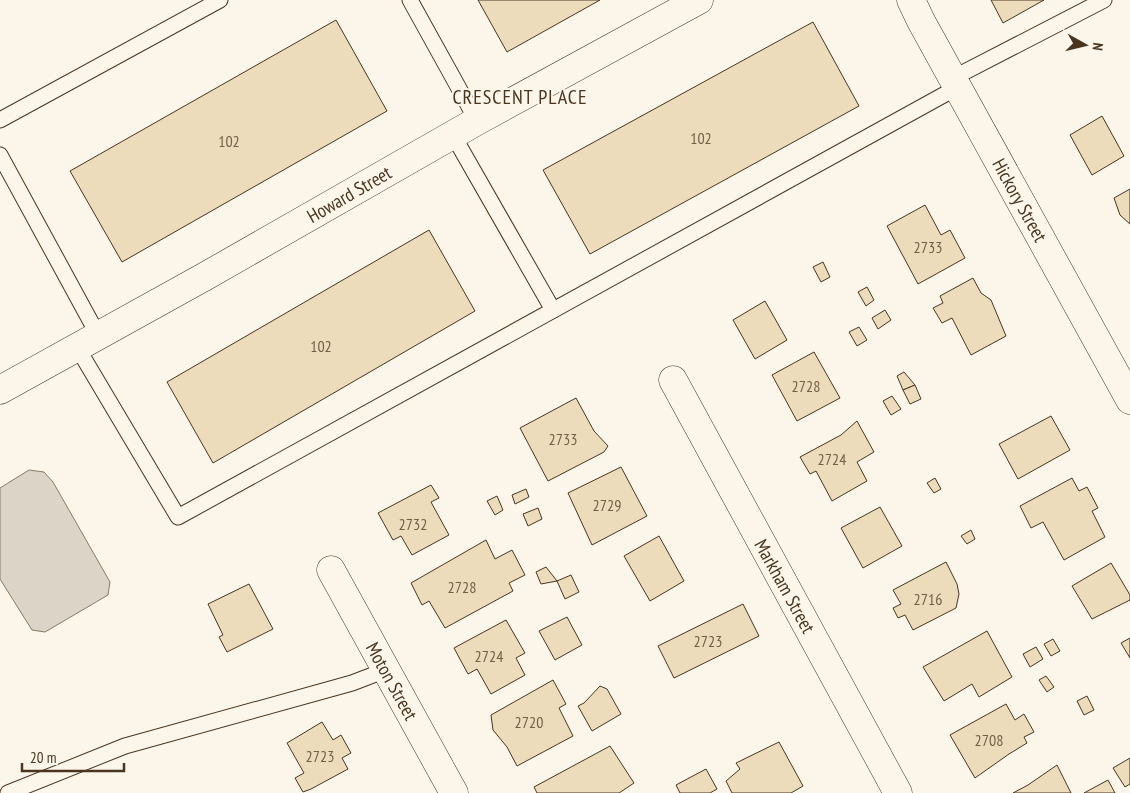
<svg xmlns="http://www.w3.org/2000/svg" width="1130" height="793" font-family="'PT Sans Narrow',sans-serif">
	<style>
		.water { fill: #dcd4c6; stroke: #887966 }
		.building { fill: #ecdcbc; stroke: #4a3520 }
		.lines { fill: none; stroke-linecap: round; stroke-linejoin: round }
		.lane-casing { stroke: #4a3520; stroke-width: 17 }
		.street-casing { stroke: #4a3520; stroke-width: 29 }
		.lane { stroke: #fbf6e9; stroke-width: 15 }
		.street { stroke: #fbf6e9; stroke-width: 28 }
		.labels { text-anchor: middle; stroke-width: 4; stroke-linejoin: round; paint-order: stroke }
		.number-label { font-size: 16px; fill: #725f47 }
		.street-label { font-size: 19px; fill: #4a3520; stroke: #fbf6e9 }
		.neighbourhood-label { font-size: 20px; letter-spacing: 1px; fill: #4a3520; stroke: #fbf6e9 }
	</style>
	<rect width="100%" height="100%" fill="#fbf6e9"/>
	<!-- water -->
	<polygon class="water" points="29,470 44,472 53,482 110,582 108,595 45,632 32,630 0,579 0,488"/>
	<!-- building -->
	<g class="building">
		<polygon points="478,0 600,0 507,52"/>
		<polygon points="991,0 1044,0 1003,23"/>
		<polygon points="336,20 387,111 122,262 70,171"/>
		<polygon points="813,22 859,106 590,254 543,170"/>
		<polygon points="1102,116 1124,156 1092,175 1070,135"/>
		<polygon points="1130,189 1130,224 1120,215 1114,198"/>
		<polygon points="925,205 941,235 950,230 965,258 918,284 887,226"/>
		<polygon points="429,230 475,311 213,463 167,382"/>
		<polygon points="823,262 830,277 821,282 813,267"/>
		<polygon points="973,278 981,293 991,300 1006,336 971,355 952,318 942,323 933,308 943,303 940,296"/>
		<polygon points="867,287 874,300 866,306 858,292"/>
		<polygon points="765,301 787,340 755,359 733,320"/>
		<polygon points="885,310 891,320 878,329 872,318"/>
		<polygon points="859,327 867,340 857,346 849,332"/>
		<polygon points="814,352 840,398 797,421 772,375"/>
		<polygon points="904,372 915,385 903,390 897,376"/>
		<polygon points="915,385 921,399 910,404 903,390"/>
		<polygon points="892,396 901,409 891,415 883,401"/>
		<polygon points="576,398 594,431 608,446 604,452 548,481 520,428"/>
		<polygon points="1051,416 1070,450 1018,479 999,444"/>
		<polygon points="857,421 874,452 857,462 867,481 832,501 816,471 810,474 800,457 841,435"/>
		<polygon points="621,467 647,516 592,545 568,493"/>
		<polygon points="935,478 941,489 934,493 927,483"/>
		<polygon points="1072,478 1079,491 1087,487 1098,508 1092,511 1105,537 1064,560 1043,522 1031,528 1020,506"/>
		<polygon points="431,485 439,498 431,502 449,535 412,555 401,536 393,540 378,513"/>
		<polygon points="526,489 529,497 515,504 512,495"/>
		<polygon points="497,496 503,510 495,515 487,501"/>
		<polygon points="880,507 902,546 863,568 841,528"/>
		<polygon points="538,508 542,519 528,526 523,514"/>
		<polygon points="971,530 975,539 967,544 961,536"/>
		<polygon points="659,536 684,581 650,601 624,556"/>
		<polygon points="486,540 495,559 512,550 525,575 509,583 513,591 445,628 429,601 422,605 411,583"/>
		<polygon points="946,562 957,584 959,594 956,608 913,630 905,615 898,618 893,608 901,604 893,590"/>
		<polygon points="1111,563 1130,595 1130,600 1092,619 1072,586"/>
		<polygon points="546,567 557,581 541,584 536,572"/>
		<polygon points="571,575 579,592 565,599 557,581"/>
		<polygon points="249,584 273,629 227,652 219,637 223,635 208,604"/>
		<polygon points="743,604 759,636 674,678 658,646"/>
		<polygon points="567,617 582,645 555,660 539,631"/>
		<polygon points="506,620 525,653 516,658 525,675 491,694 477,669 468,674 454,648"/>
		<polygon points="987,631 1012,677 979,697 972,684 944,701 923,667"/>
		<polygon points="1130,638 1130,658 1121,643"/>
		<polygon points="1053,639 1060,651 1051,656 1044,644"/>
		<polygon points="1036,647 1043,659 1030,667 1023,654"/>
		<polygon points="1046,676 1054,687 1047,692 1039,680"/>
		<polygon points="553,680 566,704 559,708 573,736 517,766 507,747 493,730 491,715"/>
		<polygon points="600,686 607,689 621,714 592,731 578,706 584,703"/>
		<polygon points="1087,696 1094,710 1084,715 1077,701"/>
		<polygon points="1006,704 1015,720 1024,714 1034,732 1024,737 1027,743 1009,754 975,778 950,735"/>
		<polygon points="322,722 333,740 341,735 351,753 342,758 348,769 311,789 303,792 295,778 304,773 287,743"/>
		<polygon points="779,742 803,786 791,793 732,793 726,781 740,769 736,763"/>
		<polygon points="610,746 634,783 619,793 537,793 534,787"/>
		<polygon points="1130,758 1130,784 1125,787 1113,768"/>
		<polygon points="1057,765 1071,793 1013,793 1028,785"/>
		<polygon points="706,769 717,789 710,793 680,793 676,785"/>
		<polygon points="1108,780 1115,793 1084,793"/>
	</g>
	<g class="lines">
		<!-- lane casing -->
		<g class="lane-casing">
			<g id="lane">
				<polyline points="410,0 477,121"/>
				<polyline points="953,78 1104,0"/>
				<polyline points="0,120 220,0"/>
				<polyline points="453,135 553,310"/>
				<polyline points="0,155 98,335"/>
				<polyline points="77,347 178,517 958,87"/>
				<polyline points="8,793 125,746 352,683 386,670"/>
			</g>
		</g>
		<!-- street casing -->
		<g class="street-casing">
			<g id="street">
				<polyline points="911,0 921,21 1130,400"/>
				<polyline points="673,380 898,793"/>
				<polyline points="0,390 204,277 477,121 699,0"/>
				<polyline points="331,570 454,793"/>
			</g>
		</g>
		<!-- lane -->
		<use href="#lane" class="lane"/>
		<!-- street -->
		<use href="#street" class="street"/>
	</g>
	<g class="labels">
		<!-- number labels -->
		<g class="number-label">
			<text x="701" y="144">102</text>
			<text x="229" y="147">102</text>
			<text x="928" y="253">2733</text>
			<text x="321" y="352">102</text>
			<text x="806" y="392">2728</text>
			<text x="563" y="445">2733</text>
			<text x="832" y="465">2724</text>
			<text x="607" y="511">2729</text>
			<text x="413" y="530">2732</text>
			<text x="462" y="593">2728</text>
			<text x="928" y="605">2716</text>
			<text x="708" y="647">2723</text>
			<text x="489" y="662">2724</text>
			<text x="529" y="728">2720</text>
			<text x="989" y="746">2708</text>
			<text x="320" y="762">2723</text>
		</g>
		<!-- street labels -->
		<g class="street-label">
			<text transform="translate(349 194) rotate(-30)" y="7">Howard Street</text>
			<text transform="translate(1020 200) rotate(61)" y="7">Hickory Street</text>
			<text transform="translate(785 586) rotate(61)" y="7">Markham Street</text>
			<text transform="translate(392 681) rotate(61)" y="7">Moton Street</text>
		</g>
		<!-- neighbourhood labels -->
		<g class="neighbourhood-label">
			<text x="520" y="104">CRESCENT PLACE</text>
		</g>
	</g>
	<!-- north arrow -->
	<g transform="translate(1085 45) rotate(98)" stroke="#fbf6e9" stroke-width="4" paint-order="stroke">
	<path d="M0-4L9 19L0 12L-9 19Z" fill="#4a3520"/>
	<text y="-8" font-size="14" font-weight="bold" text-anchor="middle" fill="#4a3520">N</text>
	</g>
	<!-- scale -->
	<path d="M22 763v8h102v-8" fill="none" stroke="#4a3520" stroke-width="2.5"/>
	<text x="30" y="763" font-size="15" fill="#4a3520" stroke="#fbf6e9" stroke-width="4" paint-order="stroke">20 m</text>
</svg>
